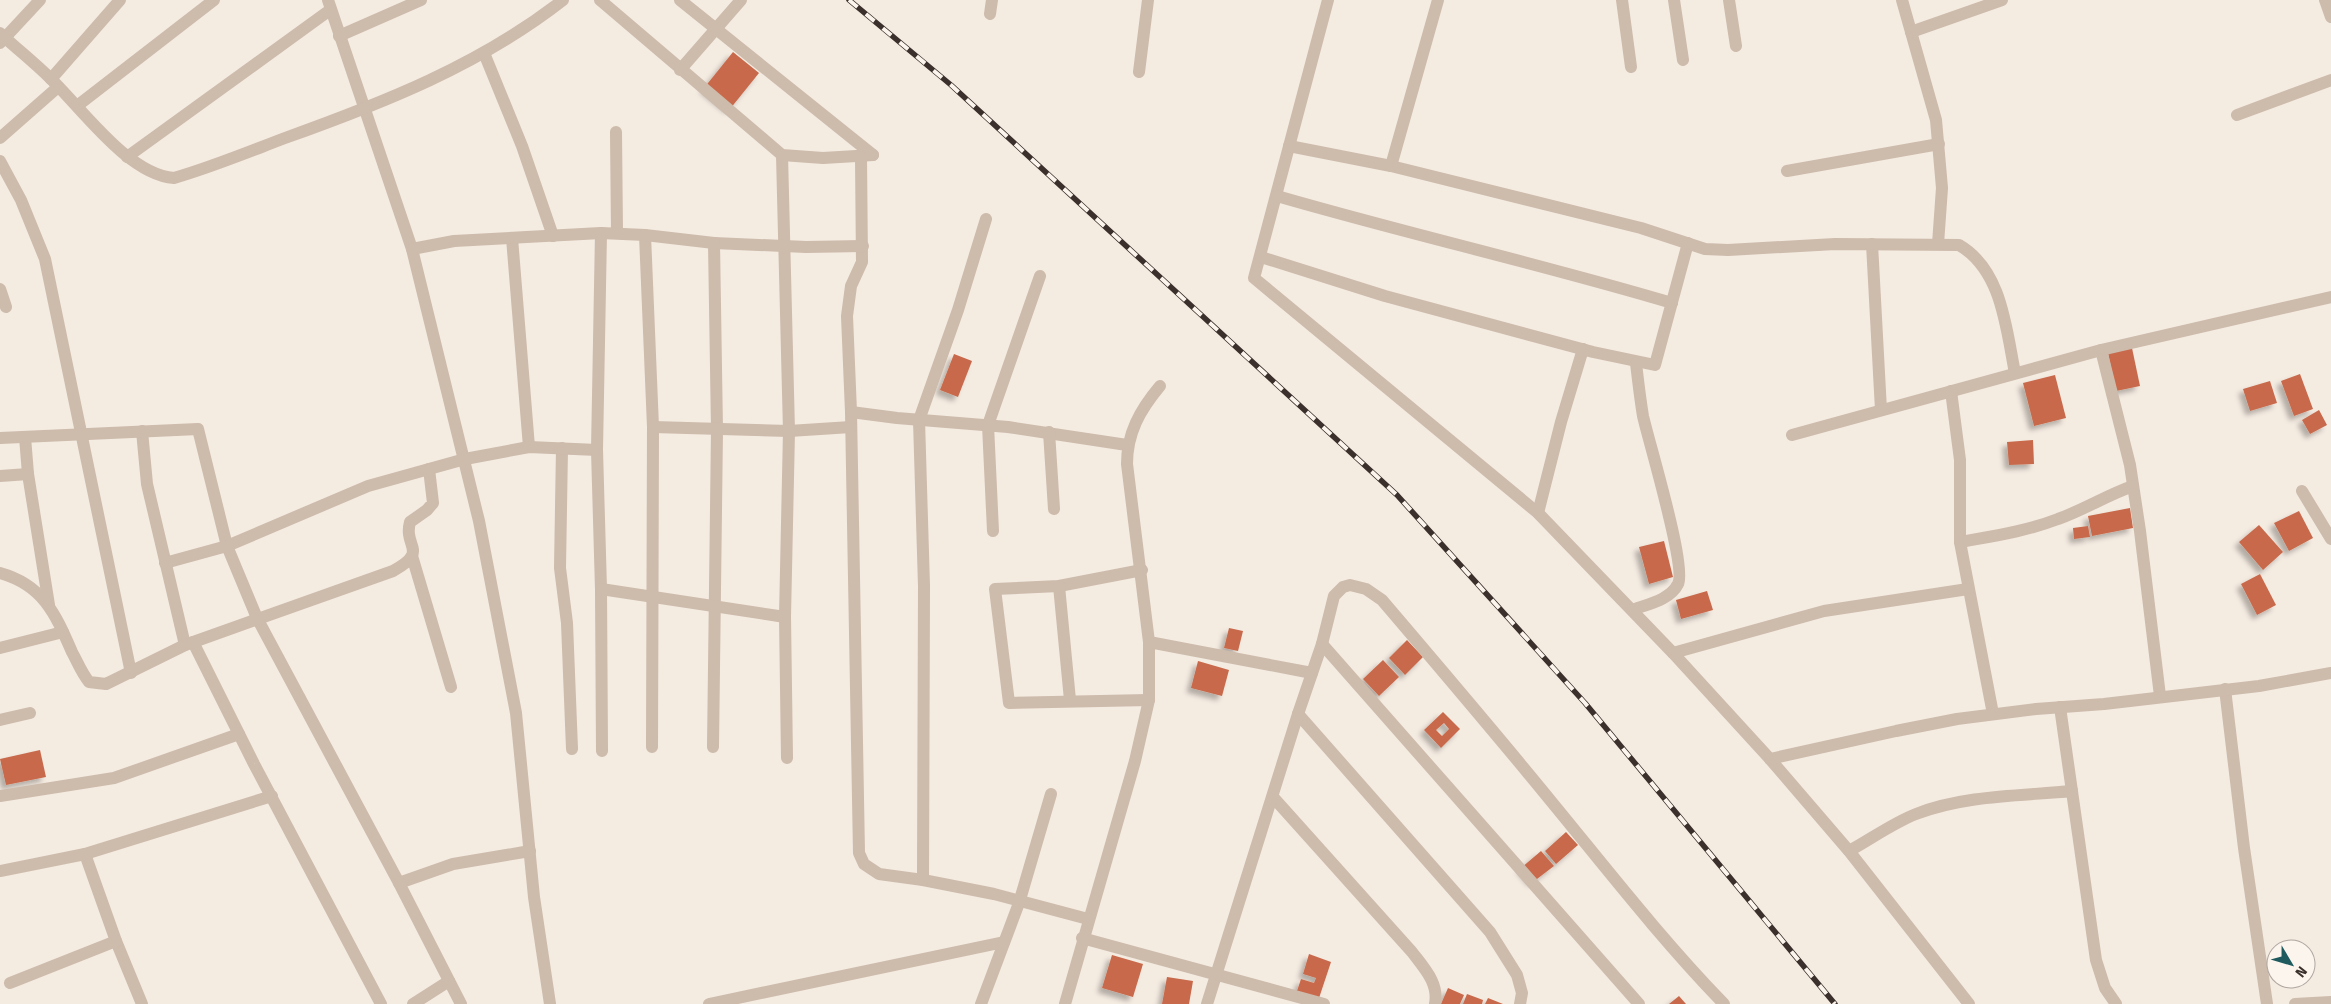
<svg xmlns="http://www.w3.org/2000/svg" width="2331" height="1004" font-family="'Fira Sans',sans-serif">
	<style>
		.building { fill: #c8694b; fill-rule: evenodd; filter: url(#shadow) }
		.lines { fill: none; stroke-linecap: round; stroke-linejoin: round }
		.minor { stroke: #cdbbac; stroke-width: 12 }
		.rail-casing { stroke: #3b302b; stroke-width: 5.5 }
		.rail { stroke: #fbf5ee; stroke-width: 4; stroke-dasharray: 11; stroke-linecap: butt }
	</style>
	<defs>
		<filter id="shadow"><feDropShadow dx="-4.5" dy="4.5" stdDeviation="2.5" flood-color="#0004"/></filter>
	</defs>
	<rect width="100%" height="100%" fill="#f4ebe1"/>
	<!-- building -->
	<g class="building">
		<polygon points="733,52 759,73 730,109 704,88"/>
		<polygon points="2132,348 2140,386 2116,391 2108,353"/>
		<polygon points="954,354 972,361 958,397 940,390"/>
		<polygon points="2300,374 2313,409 2294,416 2281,381"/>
		<polygon points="2055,375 2066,418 2034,426 2023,383"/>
		<polygon points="2270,381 2277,403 2250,411 2243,389"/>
		<polygon points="2319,410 2327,425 2310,434 2302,420"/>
		<polygon points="2033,440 2034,464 2009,465 2007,442"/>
		<polygon points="2130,508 2133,528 2092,536 2088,516"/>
		<polygon points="2299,511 2313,538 2289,551 2274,523"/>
		<polygon points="2259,525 2283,552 2263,570 2239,542"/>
		<polygon points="2088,526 2090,537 2074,539 2073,528"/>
		<polygon points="1664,541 1673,577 1649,584 1639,547"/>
		<polygon points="2260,574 2276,605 2257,615 2241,584"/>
		<polygon points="1707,591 1713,610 1681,619 1676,600"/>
		<polygon points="1229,628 1243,631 1238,651 1224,648"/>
		<polygon points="1407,640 1423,657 1405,675 1389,658"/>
		<polygon points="1383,660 1399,677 1379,696 1363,679"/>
		<polygon points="1198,661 1229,670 1222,696 1191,688"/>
		<path d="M1443,712L1460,729L1441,748L1424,730ZM1444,723L1449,729L1442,736L1436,730Z"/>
		<polygon points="40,750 46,777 6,785 0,759"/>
		<polygon points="1566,832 1578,845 1556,864 1545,851"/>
		<polygon points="1541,851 1554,866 1533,882 1521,868"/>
		<polygon points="1309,954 1331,962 1319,998 1297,991 1301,979 1314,983 1316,978 1303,974"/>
		<polygon points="1112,955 1143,964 1133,997 1102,988"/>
		<polygon points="1167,977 1193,981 1189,1004 1162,1004"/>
		<polygon points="1448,988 1464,995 1460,1004 1441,1004"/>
		<polygon points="1467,994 1483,1000 1482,1004 1463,1004"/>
		<polygon points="1679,996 1686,1004 1669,1004"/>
		<polygon points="1488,998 1503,1004 1485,1004"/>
	</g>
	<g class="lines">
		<!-- minor -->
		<g class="minor">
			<polyline points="328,0 412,249 479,521 516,713 534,897 550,1004"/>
			<polyline points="600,0 782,155 823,158 873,155"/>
			<polyline points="680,0 873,155"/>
			<polyline points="1328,0 1254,278 1538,513 1673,653 1770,759 1849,851 1969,1004"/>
			<polyline points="1622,0 1631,67"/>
			<polyline points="1674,0 1683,60"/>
			<polyline points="1729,0 1736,46"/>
			<polyline points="1902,0 1936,120 1942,188 1938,244"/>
			<polyline points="2325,0 2331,17"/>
			<polyline points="990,14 992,0"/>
			<polyline points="1911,32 2002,0"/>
			<path d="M0,33C17,49 35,63 51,79C83,110 129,175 174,178C212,167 248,152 285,138C383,103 480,65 563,0"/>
			<polyline points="339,36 421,0"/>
			<polyline points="0,43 40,0"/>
			<polyline points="484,53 522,146 553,236"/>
			<polyline points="680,70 741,0"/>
			<polyline points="1139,72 1148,0"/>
			<polyline points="51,79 120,0"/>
			<polyline points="77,106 214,0"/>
			<polyline points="2237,115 2331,80"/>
			<polyline points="616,132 617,233"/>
			<polyline points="0,138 58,87"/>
			<path d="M1289,146L1391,166L1641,228L1705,249L1728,250L1835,244L1959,245C2002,270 2006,328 2015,373"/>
			<polyline points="782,155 789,431 785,617 787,758"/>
			<polyline points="127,157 330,10"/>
			<polyline points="861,157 862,262 851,286 847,316 851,412 859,853 864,864 879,874 923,880 994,894 1088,919"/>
			<polyline points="0,161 21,200 45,259 131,673"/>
			<polyline points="1391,166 1438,0"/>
			<polyline points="1787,171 1939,144"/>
			<path d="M1277,196C1408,234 1541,264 1672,303"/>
			<polyline points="601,233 597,450 601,589 602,751"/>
			<polyline points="645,235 653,427 652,747"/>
			<polyline points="512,238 529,447"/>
			<polyline points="714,243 806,247 863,246"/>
			<polyline points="1872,244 1881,410"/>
			<polyline points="412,249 454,241 601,233 645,235 714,243 717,430 713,747"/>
			<polyline points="1261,257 1385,296 1593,352 1655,365 1688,243"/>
			<polyline points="0,289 6,307"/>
			<polyline points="2101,350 2130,465 2140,531 2160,696"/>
			<polyline points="1951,391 1960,460 1960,542 1993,714"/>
			<polyline points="851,412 897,418 1008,427 1127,445"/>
			<polyline points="653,427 789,431 851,427"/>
			<polyline points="142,431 147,484 185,645"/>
			<polyline points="1049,432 1054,509"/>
			<polyline points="1792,435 2101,350 2331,297"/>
			<polyline points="25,437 28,474 49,605"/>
			<polyline points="0,438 198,429 227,546 257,618 399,883 461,1004"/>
			<polyline points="562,448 560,568 567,623 572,749"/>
			<polyline points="0,476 28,474"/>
			<polyline points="2302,491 2331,539"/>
			<polyline points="1538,513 1561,422 1583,349"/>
			<polyline points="993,531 988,425 1040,276"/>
			<path d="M1960,542C1993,536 2027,531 2058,519C2084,510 2107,495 2133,486"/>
			<polyline points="412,556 451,687"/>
			<polyline points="165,563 227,546 368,486 465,459 529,447 597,450"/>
			<polyline points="1142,570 1059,586 995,589 1009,703 1149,700"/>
			<path d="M0,573C43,585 55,613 72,652C78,663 81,672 89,682L106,684L185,645L393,571C430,550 403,548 410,522L427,510L433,503L429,469"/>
			<polyline points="1059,586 1070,700"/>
			<polyline points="601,589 785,617"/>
			<path d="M1632,610C1648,604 1670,600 1678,584C1687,567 1649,443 1643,416C1640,398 1638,380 1636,363"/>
			<polyline points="193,642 254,764 381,1004"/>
			<polyline points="1149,642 1312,673"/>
			<polyline points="1322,644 1639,1004"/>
			<polyline points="0,648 63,632"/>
			<polyline points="1673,653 1824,611 1968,589"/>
			<polyline points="2225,689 2244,848 2267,1004"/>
			<polyline points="2060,707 2096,960 2105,988 2116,1004"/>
			<polyline points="1298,714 1490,932 1517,975 1522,993 1520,1004"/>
			<polyline points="0,720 30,713"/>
			<polyline points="1770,759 1896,731 1957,719 2036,709 2104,704 2259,686 2331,673"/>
			<polyline points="0,796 114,778 239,734"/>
			<path d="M1273,797L1412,952C1424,968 1439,983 1435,1004"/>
			<path d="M1849,851C1871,839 1893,823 1916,814C1965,795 2021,796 2072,791"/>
			<polyline points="85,854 116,941 142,1004"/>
			<polyline points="0,871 85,854 272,796"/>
			<polyline points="923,880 924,586 919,420 958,310 986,219"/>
			<polyline points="399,883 453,864 530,851"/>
			<polyline points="1082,938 1324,1004"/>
			<polyline points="10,983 116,941"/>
			<polyline points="413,1004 449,981"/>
			<polyline points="709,1004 1004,942"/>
			<polyline points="981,1004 1019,903 1051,794"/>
			<path d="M1065,1004L1135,761L1149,700V642L1127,464C1127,433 1140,410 1160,386"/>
			<path d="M1207,1004L1298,714L1322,644L1334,596L1343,587L1350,585L1366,589L1382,600C1440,668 1498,736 1555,806C1610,873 1663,941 1724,1004"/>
			<polyline points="2295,1004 2331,1002"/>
		</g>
		<!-- rail casing -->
		<g class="rail-casing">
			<polyline id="rail" points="849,0 951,85 1397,495 1585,703 1835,1004"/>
		</g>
		<!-- rail -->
		<use href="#rail" class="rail"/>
	</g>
	<!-- north arrow -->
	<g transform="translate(2291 964) rotate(128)"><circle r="24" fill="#fbf5ee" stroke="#aea6a0"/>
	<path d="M0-4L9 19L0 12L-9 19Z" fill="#1f5a5e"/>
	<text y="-8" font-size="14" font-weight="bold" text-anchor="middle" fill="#3b302b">N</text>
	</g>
</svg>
